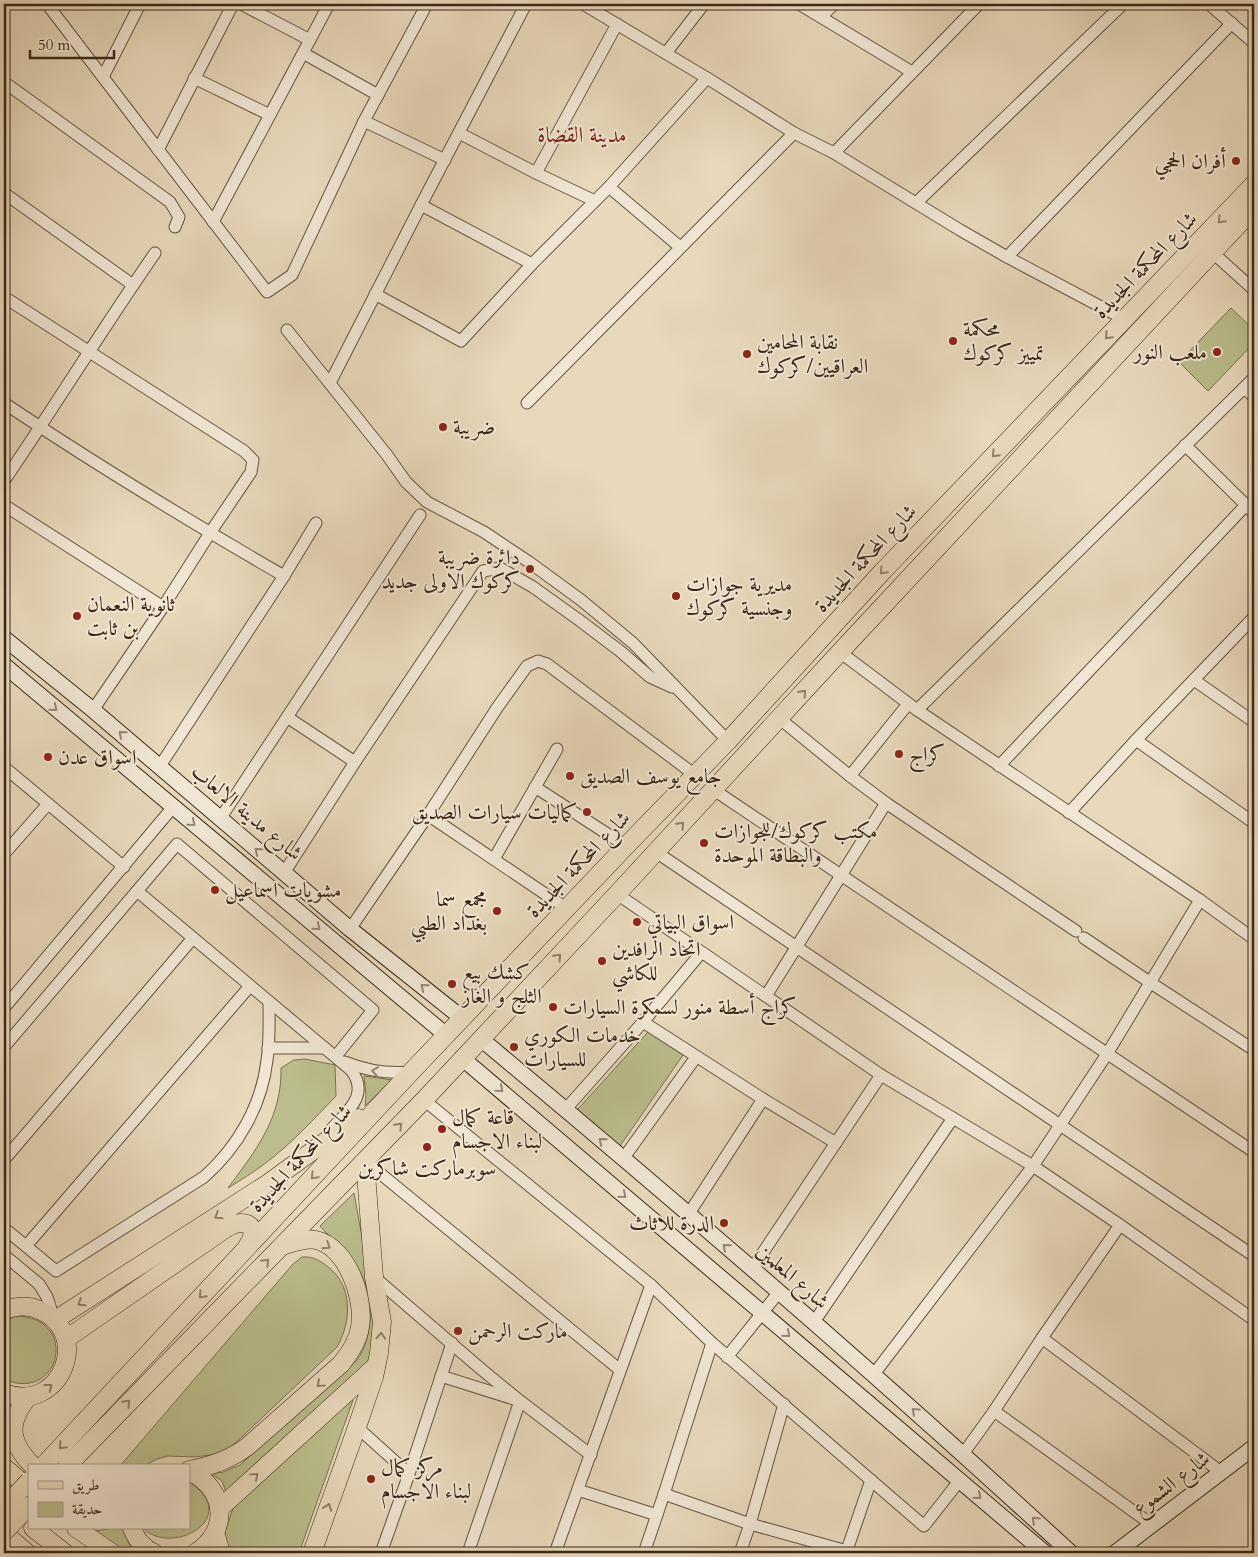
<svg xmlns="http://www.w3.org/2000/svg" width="1258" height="1557" font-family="Cardo,Amiri,serif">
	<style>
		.green { fill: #bbbe8c; stroke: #7b7352 }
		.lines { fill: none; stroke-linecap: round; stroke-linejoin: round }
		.street-casing { stroke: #665441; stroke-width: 13 }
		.secondary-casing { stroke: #3b2818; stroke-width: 17 }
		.primary-casing { stroke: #3b2818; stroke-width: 19 }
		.street { stroke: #f0e6d3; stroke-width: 11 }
		.secondary { stroke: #f0e6d3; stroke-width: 15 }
		.primary { stroke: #e8d9bb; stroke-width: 18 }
		.primary-bridge-casing { stroke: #3b2818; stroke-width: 19; stroke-linecap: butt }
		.primary-bridge { stroke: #e8d9bb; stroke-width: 18 }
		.oneway { stroke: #92806a }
		.oneway2 { stroke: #968776 }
		.poi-dot { fill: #8f2418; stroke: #f0e6d3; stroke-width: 2 }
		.labels { text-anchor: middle; stroke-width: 4; stroke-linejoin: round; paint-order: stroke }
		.poi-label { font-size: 21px; fill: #3b2818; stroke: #f0e6d3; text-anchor: start }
		.street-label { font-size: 21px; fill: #3b2818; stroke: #f0e6d3 }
		.neighbourhood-label { font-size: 22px; fill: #7a1f14; stroke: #f0e6d3 }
	</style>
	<rect width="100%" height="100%" fill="#e8d9bb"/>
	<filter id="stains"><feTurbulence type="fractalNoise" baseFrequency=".004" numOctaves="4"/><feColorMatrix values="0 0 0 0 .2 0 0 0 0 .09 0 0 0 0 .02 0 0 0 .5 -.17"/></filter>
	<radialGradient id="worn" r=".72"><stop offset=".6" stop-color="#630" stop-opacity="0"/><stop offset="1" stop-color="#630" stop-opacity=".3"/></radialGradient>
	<!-- green -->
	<g class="green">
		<polygon points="1231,308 1254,330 1254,343 1208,391 1179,362"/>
		<polygon points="648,1032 683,1055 620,1146 577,1110"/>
		<path d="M305,1059L335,1065L336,1096C314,1119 292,1143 267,1162C254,1172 241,1180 228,1188C256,1150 282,1118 281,1068L294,1060Z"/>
		<polygon points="364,1076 392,1080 365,1106 366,1095"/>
		<path d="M354,1193L374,1304L376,1324L371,1356L364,1368L227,1495L222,1481L212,1474L223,1472L240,1465L357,1360C374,1337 374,1298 360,1272C350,1255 333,1241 320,1226Z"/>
		<path d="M302,1257C312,1256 319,1260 327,1266C353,1285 352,1321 337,1347L229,1449L218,1454L195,1457L168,1456L157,1459L144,1466H120L293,1264Z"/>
		<path d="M17,1316C81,1319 59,1404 4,1379V1321Z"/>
		<polygon points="348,1398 353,1400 299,1553 232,1553 227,1545 225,1532 236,1499"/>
		<path d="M189,1482C244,1518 171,1557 143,1528H189Z"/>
		<path d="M113,1528L125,1529L128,1542L136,1553C121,1553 107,1540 95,1531Z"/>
	</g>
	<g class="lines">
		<!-- street casing -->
		<g class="street-casing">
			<g id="street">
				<polyline points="47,4 267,292 292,275 364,121 427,4"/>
				<polyline points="241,4 310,40"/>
				<polyline points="583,4 707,78 794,133 834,153 960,230 1007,257 1124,319"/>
				<polyline points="799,4 912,72"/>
				<polyline points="1209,4 1254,43"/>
				<polyline points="821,17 834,4"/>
				<polyline points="303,53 378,95"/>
				<polyline points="666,53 704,4"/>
				<polyline points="103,77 140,4"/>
				<polyline points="194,78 270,115"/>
				<polyline points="4,82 170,202 179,217 175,227"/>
				<polyline points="364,121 445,160"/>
				<polyline points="459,133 536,173 595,201"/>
				<polyline points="158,150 233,4"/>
				<polyline points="834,153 979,4"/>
				<polyline points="536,173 617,24"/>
				<polyline points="609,187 680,247"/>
				<polyline points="4,193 133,285"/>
				<polyline points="916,203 1123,4"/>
				<polyline points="421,205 532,264"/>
				<polyline points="213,222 329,4"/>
				<polyline points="1212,252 1254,290"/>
				<polyline points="1007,257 1232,23"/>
				<polyline points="375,294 461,341 532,264 609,187 707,78"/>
				<polyline points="4,297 244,451 253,460 251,472 210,533 163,607 93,710"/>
				<polyline points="287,330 387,455 406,482 427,502 484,532 529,562 581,600 633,643 728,741"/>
				<polyline points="330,383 421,205 526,4"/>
				<polyline points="1244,388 1254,397"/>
				<path d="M4,403C95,464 189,521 284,576"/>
				<polyline points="527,403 794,133"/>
				<polyline points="1185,445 1254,513"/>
				<path d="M4,481C55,406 103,328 155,253"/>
				<polyline points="4,505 163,607"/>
				<polyline points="840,652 917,710 1200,900 1254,939"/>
				<polyline points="1194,680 1254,722"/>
				<polyline points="917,710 1254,378"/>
				<polyline points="287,717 355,762"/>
				<polyline points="780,719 850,776 886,803 1076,931"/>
				<polyline points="1136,740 1254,823"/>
				<polyline points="160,766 284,576 316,523"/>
				<polyline points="999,766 1246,505"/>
				<polyline points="4,767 124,867"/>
				<polyline points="850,776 908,704"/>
				<polyline points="535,787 626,846"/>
				<polyline points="714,790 1254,1152"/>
				<polyline points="1069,813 1136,740 1254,617"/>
				<polyline points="428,815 566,908"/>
				<polyline points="220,819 420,515"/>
				<path d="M656,852C855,988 1056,1120 1254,1256"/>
				<polyline points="4,854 48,804"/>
				<polyline points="494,859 557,749"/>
				<polyline points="284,873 355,762 483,571 500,568 533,587 579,620 620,651 650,677 672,687"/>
				<path d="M137,891L351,1070C371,1096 345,1113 329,1132"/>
				<polyline points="617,894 881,1075 1033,1166 1120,1225 1254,1320"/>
				<polyline points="350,929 428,815 497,708 527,666 538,661 547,664 695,775"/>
				<polyline points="1084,938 1151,983 1254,1050"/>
				<polyline points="766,996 886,803"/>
				<polyline points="4,1008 173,807"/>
				<polyline points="643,1022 763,1099 836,1143"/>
				<polyline points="4,1047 177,844 373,1010 336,1056"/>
				<polyline points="268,1048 325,1048"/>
				<path d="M345,1062C367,1071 387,1074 411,1072"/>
				<polyline points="424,1100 651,1285 712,1343 924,1526 960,1480"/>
				<polyline points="565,1110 643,1022 701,953"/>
				<polyline points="623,1159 696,1057"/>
				<polyline points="4,1160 193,938"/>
				<polyline points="365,1161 620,1370"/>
				<polyline points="688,1215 763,1099"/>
				<path d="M4,1228L56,1271L204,1177C238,1147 262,1105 267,1060C270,1041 269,1021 269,1002"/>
				<polyline points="26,1246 250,986"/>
				<polyline points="4,1255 39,1284 47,1297 54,1319"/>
				<polyline points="752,1269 881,1075"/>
				<polyline points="374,1277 481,1369 520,1401 591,1455"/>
				<polyline points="814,1322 953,1118"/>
				<polyline points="1042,1338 1221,1472"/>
				<polyline points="727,1357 779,1292"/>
				<polyline points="874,1374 1033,1166 1107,1054 1200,900"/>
				<polyline points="441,1376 520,1401 468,1553"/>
				<polyline points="994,1411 1151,1524"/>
				<polyline points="357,1427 409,1474"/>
				<polyline points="963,1454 994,1411 1042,1338 1120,1225"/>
				<polyline points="578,1490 657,1515"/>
				<polyline points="664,1494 750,1524 847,1551"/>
				<polyline points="381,1553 409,1474 452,1343"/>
				<polyline points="555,1553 651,1285"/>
				<polyline points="644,1553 664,1494 712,1343"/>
				<polyline points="740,1553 750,1524 784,1404"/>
				<polyline points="846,1553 871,1480"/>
			</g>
		</g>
		<!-- secondary casing -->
		<g class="secondary-casing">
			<g id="secondary">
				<polyline points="4,638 93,710 350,929 462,1018"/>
				<polyline points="4,665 446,1035"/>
				<path d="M481,1039C682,1206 879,1376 1071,1553"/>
				<polyline points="462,1058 1045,1553"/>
				<polyline points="1115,1553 1254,1447"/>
			</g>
		</g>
		<!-- primary casing -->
		<g class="primary-casing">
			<g id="primary">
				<path d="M4,1311C14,1306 27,1305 37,1309C94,1330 62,1415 4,1393"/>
				<polyline points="55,1320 267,1184 358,1118"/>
				<path d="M66,1339L225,1229C230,1226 235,1223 241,1223C256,1223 254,1236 248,1245"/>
				<path d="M28,1397C7,1423 9,1442 33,1466"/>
				<polyline points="43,1466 411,1072 626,846 728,741 882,572 1254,184"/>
				<polyline points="67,1466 424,1100 617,894 840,652 1254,208"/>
				<polyline points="4,1467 29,1489"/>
				<path d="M189,1470C211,1466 230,1460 248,1446L341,1364C350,1353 358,1341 360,1327C365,1298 347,1247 316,1240C305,1238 292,1243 282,1246"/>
				<path d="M189,1471C226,1488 231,1531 195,1553"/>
				<polyline points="219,1509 376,1366"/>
				<polyline points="33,1528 65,1553"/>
				<polyline points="76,1528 112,1553"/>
				<path d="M132,1528C136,1539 143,1548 154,1553"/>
				<polyline points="215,1532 221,1553"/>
				<polyline points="4,1533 27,1553"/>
				<polyline points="312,1553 357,1427 374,1377 379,1353 382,1322 374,1277 365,1161"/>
			</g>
		</g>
		<!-- street -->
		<use href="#street" class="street"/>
		<!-- secondary -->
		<use href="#secondary" class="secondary"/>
		<!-- primary -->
		<use href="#primary" class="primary"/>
		<!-- primary-bridge casing -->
		<g class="primary-bridge-casing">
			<g id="primary-bridge">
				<polyline points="4,1508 29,1481"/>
				<polyline points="4,1532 29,1506"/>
			</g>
		</g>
		<!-- primary-bridge -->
		<use href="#primary-bridge" class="primary-bridge"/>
	</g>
	<!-- one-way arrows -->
	<defs><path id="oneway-chevron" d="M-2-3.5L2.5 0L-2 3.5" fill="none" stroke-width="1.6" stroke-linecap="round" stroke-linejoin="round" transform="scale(1.25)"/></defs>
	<g class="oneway">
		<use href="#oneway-chevron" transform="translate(1221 220) rotate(134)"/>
		<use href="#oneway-chevron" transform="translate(1108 336) rotate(134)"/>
		<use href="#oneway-chevron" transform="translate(995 454) rotate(134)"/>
		<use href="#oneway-chevron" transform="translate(883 571) rotate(133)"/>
		<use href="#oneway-chevron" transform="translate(803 693) rotate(-48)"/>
		<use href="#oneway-chevron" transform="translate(681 825) rotate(-47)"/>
		<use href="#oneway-chevron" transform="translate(558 957) rotate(-47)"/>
		<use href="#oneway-chevron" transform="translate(399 1126) rotate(-46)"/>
		<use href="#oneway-chevron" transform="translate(314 1176) rotate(134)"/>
		<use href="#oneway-chevron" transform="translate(218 1216) rotate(147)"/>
		<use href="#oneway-chevron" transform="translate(327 1246) rotate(33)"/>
		<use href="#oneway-chevron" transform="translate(266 1262) rotate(-46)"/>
		<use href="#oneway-chevron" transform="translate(202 1295) rotate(133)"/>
		<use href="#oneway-chevron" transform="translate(81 1303) rotate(147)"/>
		<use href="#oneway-chevron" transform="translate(381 1336) rotate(-86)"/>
		<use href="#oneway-chevron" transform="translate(320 1384) rotate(138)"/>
		<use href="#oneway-chevron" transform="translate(49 1387) rotate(-37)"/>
		<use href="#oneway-chevron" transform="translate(127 1403) rotate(-46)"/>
		<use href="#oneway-chevron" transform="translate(62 1446) rotate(133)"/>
		<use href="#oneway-chevron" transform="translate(255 1476) rotate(-42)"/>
		<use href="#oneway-chevron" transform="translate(328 1507) rotate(-70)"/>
	</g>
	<g class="oneway2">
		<use href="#oneway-chevron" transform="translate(54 708) rotate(40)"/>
		<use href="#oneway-chevron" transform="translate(122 734) rotate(-140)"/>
		<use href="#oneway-chevron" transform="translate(192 823) rotate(40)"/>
		<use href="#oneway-chevron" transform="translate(258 851) rotate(-140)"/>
		<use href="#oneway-chevron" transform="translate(317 927) rotate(40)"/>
		<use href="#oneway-chevron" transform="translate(424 987) rotate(-141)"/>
		<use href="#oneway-chevron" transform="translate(375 1071) rotate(-171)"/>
		<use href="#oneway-chevron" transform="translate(500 1089) rotate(40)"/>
		<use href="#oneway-chevron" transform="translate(602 1141) rotate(-140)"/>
		<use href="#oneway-chevron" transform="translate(623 1195) rotate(40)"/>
		<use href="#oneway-chevron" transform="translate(726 1247) rotate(-139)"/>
		<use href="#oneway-chevron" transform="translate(787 1334) rotate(40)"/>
		<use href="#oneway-chevron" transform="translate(915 1411) rotate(-138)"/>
		<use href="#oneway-chevron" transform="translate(978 1496) rotate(41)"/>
		<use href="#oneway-chevron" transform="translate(1035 1520) rotate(-137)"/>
	</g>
	<!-- markers -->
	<g class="poi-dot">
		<circle cx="1236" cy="161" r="5"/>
		<circle cx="953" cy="341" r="5"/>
		<circle cx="1217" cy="352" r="5"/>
		<circle cx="747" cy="354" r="5"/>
		<circle cx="443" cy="427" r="5"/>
		<circle cx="530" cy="569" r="5"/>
		<circle cx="676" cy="596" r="5"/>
		<circle cx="77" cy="616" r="5"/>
		<circle cx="899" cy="754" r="5"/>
		<circle cx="48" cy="757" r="5"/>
		<circle cx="570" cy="776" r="5"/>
		<circle cx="587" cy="812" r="5"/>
		<circle cx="704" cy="843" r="5"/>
		<circle cx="215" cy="890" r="5"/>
		<circle cx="497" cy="911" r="5"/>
		<circle cx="637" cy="922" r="5"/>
		<circle cx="602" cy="961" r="5"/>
		<circle cx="452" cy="984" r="5"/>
		<circle cx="553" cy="1007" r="5"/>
		<circle cx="514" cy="1047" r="5"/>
		<circle cx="442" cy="1129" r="5"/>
		<circle cx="427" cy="1147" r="5"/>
		<circle cx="724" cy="1223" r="5"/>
		<circle cx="458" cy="1331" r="5"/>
		<circle cx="371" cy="1479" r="5"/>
	</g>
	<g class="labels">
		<!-- poi labels -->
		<g class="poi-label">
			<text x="1226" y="168" text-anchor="end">أفران الحجي</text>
			<text x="963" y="336">محكمة<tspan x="963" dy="24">تمييز كركوك</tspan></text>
			<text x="757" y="349">نقابة المحامين<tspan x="757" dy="24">العراقيين/كركوك</tspan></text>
			<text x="1207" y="359" text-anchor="end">ملعب النور</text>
			<text x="453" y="434">ضريبة</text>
			<text x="520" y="564" text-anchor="end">دائرة ضريبة<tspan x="520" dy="24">كركوك الاولی جدید</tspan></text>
			<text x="686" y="591">مديرية جوازات<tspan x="686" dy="24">وجنسية كركوك</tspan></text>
			<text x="87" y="611">ثانوية النعمان<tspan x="87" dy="24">بن ثابت</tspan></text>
			<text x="909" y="761">كراج</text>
			<text x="58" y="764">اسواق عدن</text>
			<text x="580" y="783">جامع يوسف الصديق</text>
			<text x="577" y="819" text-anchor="end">كماليات سيارات الصديق</text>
			<text x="714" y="838">مكتب كركوك/للجوازات<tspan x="714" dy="24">والبطاقة الموحدة</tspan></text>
			<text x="225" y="897">مشويات اسماعيل</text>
			<text x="487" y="906" text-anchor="end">مجمع سما<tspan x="487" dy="24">بغداد الطبي</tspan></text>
			<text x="647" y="929">اسواق البياتي</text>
			<text x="612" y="956">اتحاد الرافدين<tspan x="612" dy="24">للكاشي</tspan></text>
			<text x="462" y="979">كشك بيع<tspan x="462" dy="24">الثلج و الغاز</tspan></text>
			<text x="563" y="1014">كراج أسطة منور لسمكرة السيارات</text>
			<text x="524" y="1042">خدمات الكوري<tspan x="524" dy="24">للسيارات</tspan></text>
			<text x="452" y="1124">قاعة كمال<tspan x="452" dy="24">لبناء الاجسام</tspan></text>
			<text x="427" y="1175" text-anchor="middle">سوبرماركت شاكرين</text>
			<text x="714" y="1230" text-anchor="end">الدرة للاثاث</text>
			<text x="468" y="1338">ماركت الرحمن</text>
			<text x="381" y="1474">مركز كمال<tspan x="381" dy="24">لبناء الاجسام</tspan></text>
		</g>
		<!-- street labels -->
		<g class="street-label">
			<text transform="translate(1145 265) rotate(-46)" y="7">شارع المحكمة الجديدة</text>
			<text transform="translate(865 558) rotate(-47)" y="7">شارع المحكمة الجديدة</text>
			<text transform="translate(247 812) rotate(40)" y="7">شارع مدينة الالعاب</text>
			<text transform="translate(578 864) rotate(-46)" y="7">شارع المحكمة الجديدة</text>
			<text transform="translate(300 1158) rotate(-47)" y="7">شارع المحكمة الجديدة</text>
			<text transform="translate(793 1276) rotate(41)" y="7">شارع المعلمين</text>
			<text transform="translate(1171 1483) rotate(-37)" y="7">شارع الشموع</text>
		</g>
		<!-- neighbourhood labels -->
		<g class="neighbourhood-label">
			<text x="582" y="142">مدينة القضاة</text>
		</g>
	</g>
	<!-- margin -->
	<rect width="1258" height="1557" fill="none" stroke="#e8d9bb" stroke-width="20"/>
	<rect x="5" y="5" width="1248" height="1547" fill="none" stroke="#3b2818" stroke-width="2.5"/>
	<rect x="10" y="10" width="1238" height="1537" fill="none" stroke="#3b2818"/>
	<!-- legend -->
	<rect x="28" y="1464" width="162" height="65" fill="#f0e6d3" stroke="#a89a88"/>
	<rect x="38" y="1481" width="25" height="8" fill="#e8d9bb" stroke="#a89a88"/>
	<text x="72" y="1490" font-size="15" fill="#3b2818">طريق</text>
	<rect x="38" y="1502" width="25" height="15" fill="#bbbe8c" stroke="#a89a88"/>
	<text x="72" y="1514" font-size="15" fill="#3b2818">حديقة</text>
	<!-- scale -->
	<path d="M30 50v8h84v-8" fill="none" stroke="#3b2818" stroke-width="2.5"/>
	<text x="38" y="50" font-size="15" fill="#3b2818" stroke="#f0e6d3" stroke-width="4" paint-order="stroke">50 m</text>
	<rect width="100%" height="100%" filter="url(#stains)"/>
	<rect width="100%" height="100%" fill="url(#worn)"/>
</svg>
